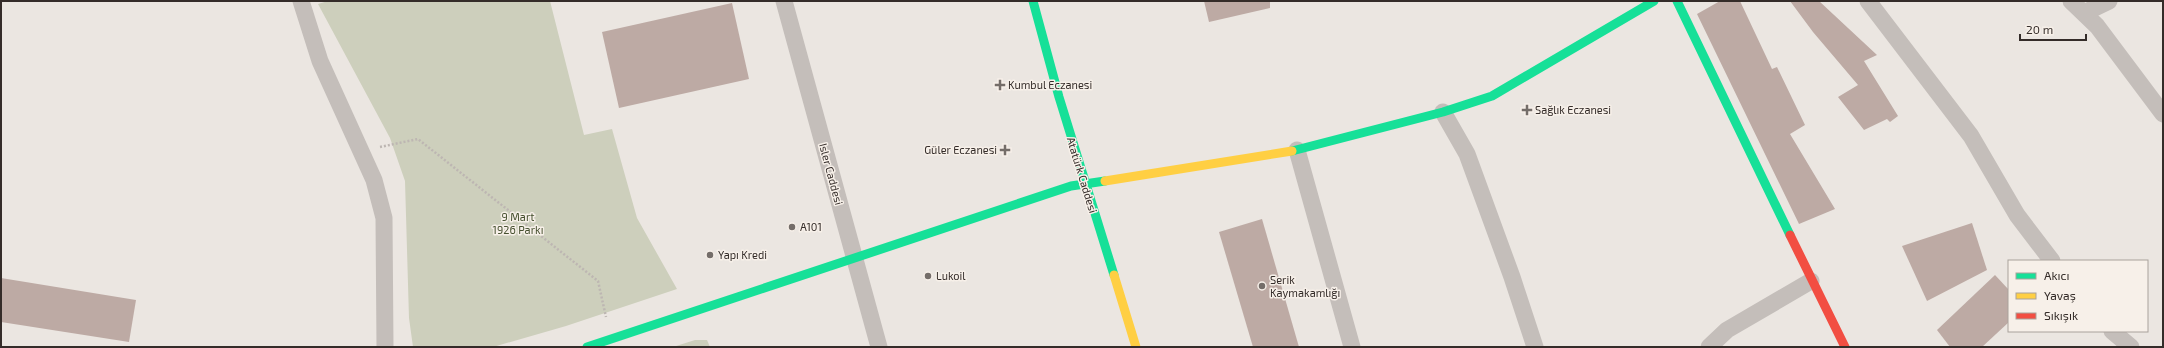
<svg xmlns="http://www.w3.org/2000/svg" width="2164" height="348" font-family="'Exo 2',sans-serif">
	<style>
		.green { fill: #cdcfbc }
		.building { fill: #bdaaa4 }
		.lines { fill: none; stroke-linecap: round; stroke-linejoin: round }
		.path { stroke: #bdb6b2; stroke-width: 2.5; stroke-dasharray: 2 2; stroke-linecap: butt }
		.street { stroke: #c4beba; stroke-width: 17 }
		.fast { stroke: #16e098; stroke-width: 9 }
		.slow { stroke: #ffcf43; stroke-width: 9 }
		.jam { stroke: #f24e42; stroke-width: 9 }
		.poi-dot { fill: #746d69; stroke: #f7f0e9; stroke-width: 1.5 }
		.labels { text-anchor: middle; stroke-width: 3; stroke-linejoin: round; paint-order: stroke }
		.poi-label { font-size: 11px; fill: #342c29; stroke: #f7f0e9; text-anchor: start }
		.street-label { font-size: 11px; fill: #342c29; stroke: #f7f0e9 }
		.park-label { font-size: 11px; fill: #46502f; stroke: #f7f0e9 }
	</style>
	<rect width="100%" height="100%" fill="#ebe6e1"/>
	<!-- green -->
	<g class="green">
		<polygon points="328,1 550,1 584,135 612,129 637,218 677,289 566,326 493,347 413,347 409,318 405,181 390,138 318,4"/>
		<polygon points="695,340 707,340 710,347 673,347"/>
	</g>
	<!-- building -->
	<g class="building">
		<polygon points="1204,1 1270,1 1270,8 1209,22"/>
		<polygon points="1720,1 1740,1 1772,69 1777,67 1805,125 1790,134 1835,209 1799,224 1697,14"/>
		<polygon points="1790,1 1819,1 1877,55 1864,61 1898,116 1890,122 1887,119 1864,130 1838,97 1858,85 1813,32"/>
		<polygon points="732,3 749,79 619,108 602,32"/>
		<polygon points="1262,219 1299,347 1253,347 1219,232"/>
		<polygon points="1972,223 1987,270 1927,301 1902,246"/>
		<polygon points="1995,275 2009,290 2009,322 1982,347 1950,347 1937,330"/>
		<polygon points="1,278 136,300 129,342 1,322"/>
	</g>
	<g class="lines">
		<!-- path -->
		<polyline class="path" points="380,147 418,139 598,281 606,317"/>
		<!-- street -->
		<g class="street">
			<polyline points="301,1 320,61 374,180 384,218 385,347"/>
			<polyline points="784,1 879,347"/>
			<polyline points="1868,1 1971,136 2017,215 2052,261"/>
			<polyline points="2071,1 2097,26 2163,114"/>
			<polyline points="2084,13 2109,1"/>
			<polyline points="1443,112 1467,154 1512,277 1535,347"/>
			<polyline points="1297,150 1352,347"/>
			<polyline points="2112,331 2131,347"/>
			<polyline points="1709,347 1727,330 1811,281"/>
		</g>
		<!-- fast -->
		<g class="fast">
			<polyline points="1033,1 1059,97 1114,275"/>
			<polyline points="1677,1 1790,235"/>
			<polyline points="1292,151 1443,112 1492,96 1654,1"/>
			<polyline points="587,347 1071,186 1105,181"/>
		</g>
		<!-- slow -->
		<g class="slow">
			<polyline points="1105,181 1292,151"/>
			<polyline points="1114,275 1136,347"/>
		</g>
		<!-- jam -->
		<polyline class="jam" points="1790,235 1845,347"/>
	</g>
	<!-- markers -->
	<g class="poi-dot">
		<path d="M998 79h4v4h4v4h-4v4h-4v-4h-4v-4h4z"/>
		<path d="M1525 104h4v4h4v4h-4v4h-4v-4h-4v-4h4z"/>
		<path d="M1003 144h4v4h4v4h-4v4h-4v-4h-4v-4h4z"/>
		<circle cx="792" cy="227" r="4"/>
		<circle cx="710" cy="255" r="4"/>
		<circle cx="928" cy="276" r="4"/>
		<circle cx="1262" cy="286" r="4"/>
	</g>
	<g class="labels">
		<!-- poi labels -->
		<g class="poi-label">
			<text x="1008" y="89">Kumbul Eczanesi</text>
			<text x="1535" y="114">Sağlık Eczanesi</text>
			<text x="997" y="154" text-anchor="end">Güler Eczanesi</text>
			<text x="800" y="231">A101</text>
			<text x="718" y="259">Yapı Kredi</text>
			<text x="936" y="280">Lukoil</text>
			<text x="1270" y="284">Serik<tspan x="1270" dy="13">Kaymakamlığı</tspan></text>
		</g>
		<!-- street labels -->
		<g class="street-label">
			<text transform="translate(831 174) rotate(75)" y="4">Isler Caddesi</text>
			<text transform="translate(1082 175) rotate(73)" y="4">Atatürk Caddesi</text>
		</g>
		<!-- park labels -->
		<g class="park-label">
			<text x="518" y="221">9 Mart<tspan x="518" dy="13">1926 Parkı</tspan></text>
		</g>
	</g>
	<!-- border -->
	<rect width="2164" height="348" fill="none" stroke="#342c29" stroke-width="4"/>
	<!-- legend -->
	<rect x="2008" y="260" width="140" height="72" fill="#f7f0e9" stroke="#a9a29c"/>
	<rect x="2016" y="273" width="20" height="6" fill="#16e098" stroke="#a9a29c"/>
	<text x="2044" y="280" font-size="12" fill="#342c29">Akıcı</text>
	<rect x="2016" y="293" width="20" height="6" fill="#ffcf43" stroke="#a9a29c"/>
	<text x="2044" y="300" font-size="12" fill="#342c29">Yavaş</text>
	<rect x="2016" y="313" width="20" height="6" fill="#f24e42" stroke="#a9a29c"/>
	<text x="2044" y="320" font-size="12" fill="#342c29">Sıkışık</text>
	<!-- scale -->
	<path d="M2020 34v6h66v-6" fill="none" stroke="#342c29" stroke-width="2"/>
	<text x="2026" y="34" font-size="12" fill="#342c29" stroke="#f7f0e9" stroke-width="3" paint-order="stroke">20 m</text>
</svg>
